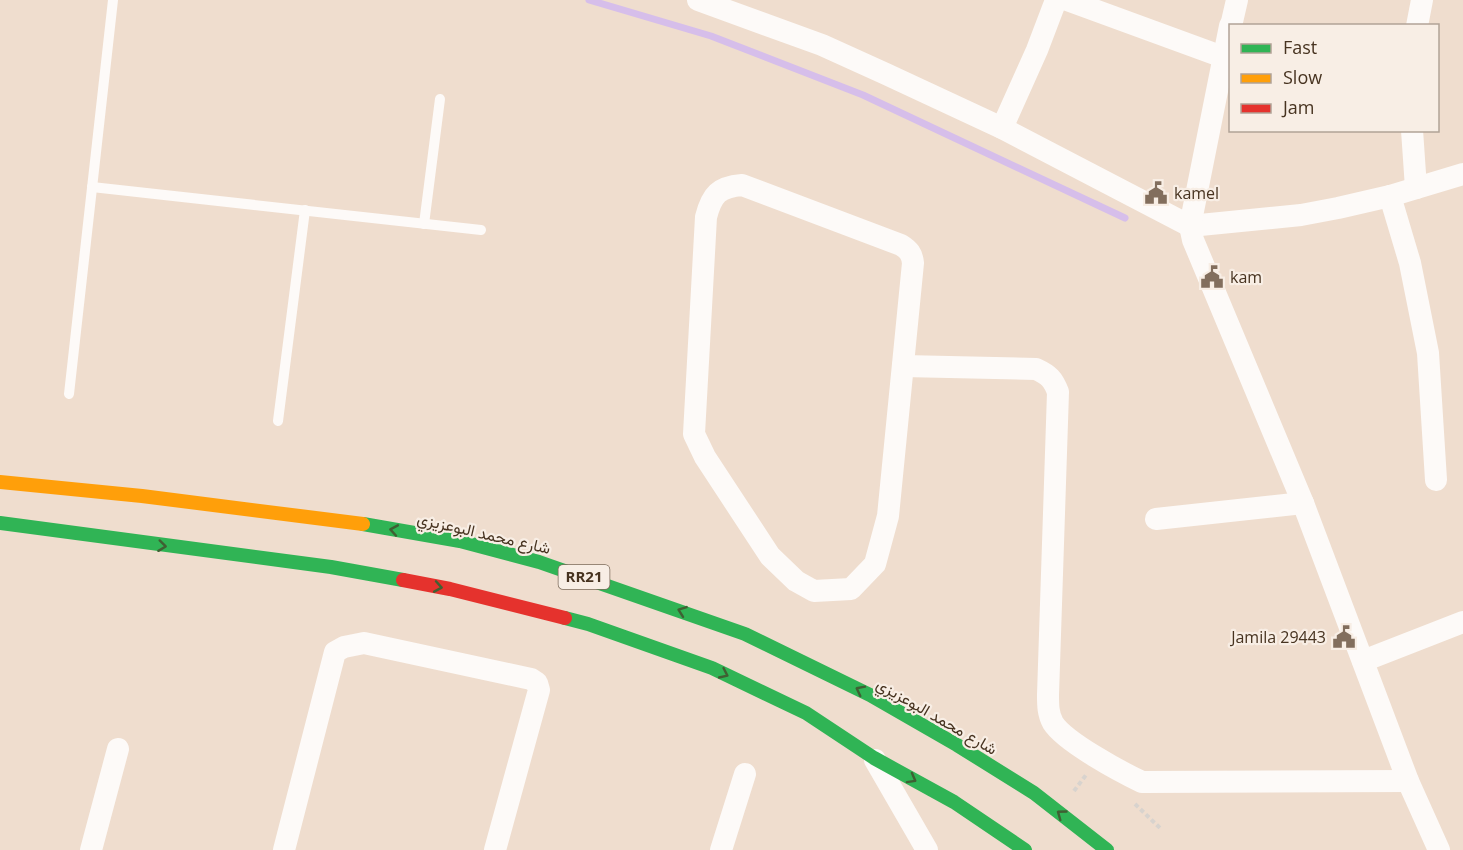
<svg xmlns="http://www.w3.org/2000/svg" width="1463" height="850" font-family="'Open Sans',Vazirmatn,sans-serif">
	<style>
		.lines { fill: none; stroke-linecap: round; stroke-linejoin: round }
		.stream { stroke: #d6beea; stroke-width: 7 }
		.path { stroke: #d8d3ce; stroke-width: 4; stroke-dasharray: 4.5 3; stroke-linecap: butt }
		.lane { stroke: #fdfaf8; stroke-width: 10 }
		.street { stroke: #fdfaf8; stroke-width: 22 }
		.fast { stroke: #30b455; stroke-width: 14 }
		.slow { stroke: #ff9f0a; stroke-width: 14 }
		.jam { stroke: #e5322d; stroke-width: 14 }
		.oneway { stroke: #3f6033 }
		.labels { text-anchor: middle; stroke-width: 4.5; stroke-linejoin: round; paint-order: stroke }
		.shield { fill: #f8eee5; stroke: #7c6b5b; stroke-width: 1.5 }
		.shield-label { font-size: 15px; font-weight: bold; fill: #473320 }
		.poi-label { font-size: 16px; fill: #473320; stroke: #f8eee5; text-anchor: start }
		.street-label { font-size: 16px; fill: #473320; stroke: #f8eee5 }
	</style>
	<rect width="100%" height="100%" fill="#efddce"/>
	<g class="lines">
		<!-- stream -->
		<polyline class="stream" points="589,0 711,36 863,95 1125,218"/>
		<!-- path -->
		<g class="path">
			<polyline points="1074,791 1086,775"/>
			<polyline points="1135,804 1160,828"/>
		</g>
		<!-- lane -->
		<g class="lane">
			<polyline points="92,187 481,230"/>
			<polyline points="424,224 440,99"/>
			<polyline points="69,394 113,0"/>
			<polyline points="278,421 305,210"/>
		</g>
		<!-- street -->
		<g class="street">
			<polyline points="698,0 822,45 886,74 1002,128 1190,226 1301,215 1338,208 1390,196 1463,174"/>
			<polyline points="1067,0 1223,57"/>
			<polyline points="1230,26 1190,226 1193,240 1303,503 1408,781 1439,850"/>
			<polyline points="1231,26 1237,0"/>
			<polyline points="1417,26 1422,0"/>
			<polyline points="1002,128 1037,50 1056,0"/>
			<polyline points="1412,130 1416,188"/>
			<path d="M742,185L901,245C909,250 912,254 913,263L888,516L875,564L851,589L814,591L796,581L770,556L705,457L694,434L706,217C712,194 719,187 742,185Z"/>
			<polyline points="1390,196 1410,263 1428,353 1436,480"/>
			<path d="M903,366L1036,369C1049,375 1053,379 1058,392L1048,695C1048,705 1048,714 1053,723C1065,742 1121,772 1142,782L1408,781"/>
			<polyline points="1156,519 1303,503"/>
			<polyline points="1363,661 1463,622"/>
			<polyline points="875,760 927,850"/>
			<polyline points="91,850 118,749"/>
			<polyline points="284,850 335,652 344,647 364,643 531,679 537,683 539,690 495,850"/>
			<polyline points="721,850 745,774"/>
		</g>
		<!-- fast -->
		<g class="fast">
			<polyline points="0,523 331,567 403,580"/>
			<polyline points="363,524 460,541 539,562 745,634 870,695 957,745 1034,793 1107,850"/>
			<polyline points="565,618 588,624 712,668 806,713 874,758 954,802 1025,850"/>
		</g>
		<!-- slow -->
		<polyline class="slow" points="0,482 142,496 363,524"/>
		<!-- jam -->
		<polyline class="jam" points="403,580 450,589 565,618"/>
	</g>
	<!-- one-way arrows -->
	<defs><path id="oneway-chevron" d="M-2-3.5L2.5 0L-2 3.5" fill="none" stroke-width="1.6" stroke-linecap="round" stroke-linejoin="round" transform="scale(1.5)"/></defs>
	<g class="oneway">
		<use href="#oneway-chevron" transform="translate(394 530) rotate(-170)"/>
		<use href="#oneway-chevron" transform="translate(162 546) rotate(7)"/>
		<use href="#oneway-chevron" transform="translate(438 587) rotate(10)"/>
		<use href="#oneway-chevron" transform="translate(682 611) rotate(-160)"/>
		<use href="#oneway-chevron" transform="translate(724 674) rotate(25)"/>
		<use href="#oneway-chevron" transform="translate(860 690) rotate(-153)"/>
		<use href="#oneway-chevron" transform="translate(912 779) rotate(29)"/>
		<use href="#oneway-chevron" transform="translate(1061 814) rotate(-144)"/>
	</g>
	<!-- icons -->
	<defs>
		<g id="civic-bare" transform="scale(1.8)"><path d="M-.6-6.5H3V-4.5H.6V-3L4-1V1h2V6H-6V1h2V-1L-.6-3ZM-1.2 2.5V6h2.4V2.5Z" fill="#826e5d" stroke="#f8eee5" stroke-width="2.5" paint-order="stroke"/></g>
	</defs>
	<g fill-rule="evenodd">
		<use href="#civic-bare" x="1156" y="193"/>
		<use href="#civic-bare" x="1212" y="277"/>
		<use href="#civic-bare" x="1344" y="637"/>
	</g>
	<g class="labels">
		<!-- shield labels -->
		<rect class="shield" x="558.5" y="565" width="51" height="24" rx="4.5"/>
		<g class="shield-label">
			<text x="584" y="582">RR21</text>
		</g>
		<!-- poi labels -->
		<g class="poi-label">
			<text x="1174" y="199">kamel</text>
			<text x="1230" y="283">kam</text>
			<text x="1326" y="643" text-anchor="end">Jamila 29443</text>
		</g>
		<!-- street labels -->
		<g class="street-label">
			<text transform="translate(484 533) rotate(13)" y="6">شارع محمد البوعزيزي</text>
			<text transform="translate(937 716) rotate(30)" y="6">شارع محمد البوعزيزي</text>
		</g>
	</g>
	<!-- legend -->
	<rect x="1229" y="24" width="210" height="108" fill="#f8eee5" stroke="#b1a396" stroke-width="1.5"/>
	<rect x="1241" y="44" width="30" height="9" fill="#30b455" stroke="#b1a396" stroke-width="1.5"/>
	<text x="1283" y="54" font-size="18" fill="#473320">Fast</text>
	<rect x="1241" y="74" width="30" height="9" fill="#ff9f0a" stroke="#b1a396" stroke-width="1.5"/>
	<text x="1283" y="84" font-size="18" fill="#473320">Slow</text>
	<rect x="1241" y="104" width="30" height="9" fill="#e5322d" stroke="#b1a396" stroke-width="1.5"/>
	<text x="1283" y="114" font-size="18" fill="#473320">Jam</text>
</svg>
